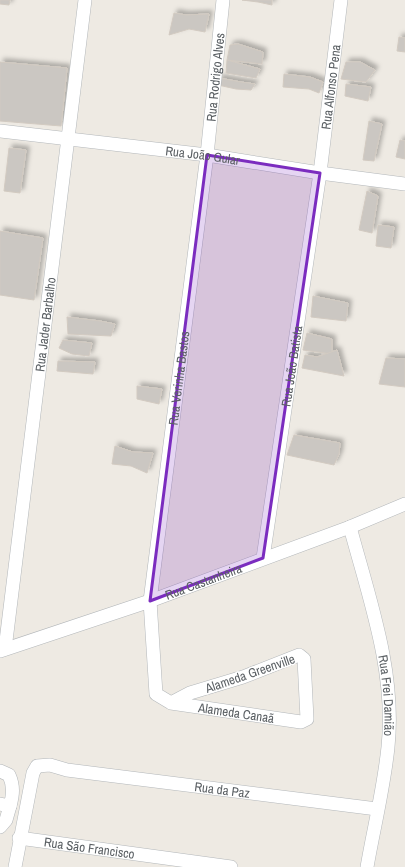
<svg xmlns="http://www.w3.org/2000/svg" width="405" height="867" font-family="'Archivo Narrow',sans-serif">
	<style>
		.building { fill: #cbc7c2; stroke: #d2cac1; filter: url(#shadow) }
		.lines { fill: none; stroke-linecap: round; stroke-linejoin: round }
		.minor-casing { stroke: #b3b7ba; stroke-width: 14 }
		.minor { stroke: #fff; stroke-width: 13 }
		.marked { fill: #7b2cbf; fill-opacity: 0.2; stroke: #7b2cbf; stroke-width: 3; stroke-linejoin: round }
		.labels { text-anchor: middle; stroke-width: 3; stroke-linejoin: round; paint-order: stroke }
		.street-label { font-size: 13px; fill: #5b6064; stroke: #fff }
	</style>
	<defs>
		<filter id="shadow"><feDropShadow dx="3.5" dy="-3.5" stdDeviation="2" flood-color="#0004"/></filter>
	</defs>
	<rect width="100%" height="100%" fill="#eeeae3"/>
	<!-- building -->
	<g class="building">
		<polygon points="0,0 10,0 9,5 0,4"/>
		<polygon points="242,0 272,0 272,5 258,2"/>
		<polygon points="174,13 186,15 209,14 205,32 189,29 169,35"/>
		<polygon points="399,37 405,38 405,52 397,51"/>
		<polygon points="238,44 263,52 262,64 227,60 230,45"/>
		<polygon points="227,60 260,69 256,78 226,73"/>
		<polygon points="0,62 67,68 61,126 0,121"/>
		<polygon points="346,62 360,62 375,70 366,82 341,79"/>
		<polygon points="284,74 310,77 323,82 319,93 309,89 283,87"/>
		<polygon points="219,78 241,82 255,84 251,90 236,89 218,85"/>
		<polygon points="346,84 371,87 368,101 345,96"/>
		<polygon points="369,121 382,124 374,161 363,160"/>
		<polygon points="400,140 405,141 405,159 396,157"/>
		<polygon points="9,148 26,150 20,193 4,191"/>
		<polygon points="367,191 378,196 372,233 359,230"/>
		<polygon points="378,225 394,227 391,248 376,246"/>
		<polygon points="0,231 43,238 34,300 0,295"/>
		<polygon points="313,296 348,303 346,321 311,317"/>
		<polygon points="67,317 100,321 115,324 111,336 68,334"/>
		<polygon points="307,333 332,339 332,354 303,350"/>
		<polygon points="63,340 92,343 89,356 72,354 59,348"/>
		<polygon points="337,350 344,376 302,368 305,355 317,357"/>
		<polygon points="386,358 405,359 405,387 379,384"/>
		<polygon points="58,361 95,362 93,374 57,371"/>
		<polygon points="137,386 162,389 159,404 137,399"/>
		<polygon points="294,435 340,443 339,454 334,465 287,455"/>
		<polygon points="115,446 133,452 153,453 147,473 131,466 112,464"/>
	</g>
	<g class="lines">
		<!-- minor casing -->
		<g class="minor-casing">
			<g id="minor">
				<path id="s1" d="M0,131L207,155L320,173L405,184"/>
				<path id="s2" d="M350,527C369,598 396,672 388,747C384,787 374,827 367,867"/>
				<path id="s3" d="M263,558L320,173L341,0"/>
				<path id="s4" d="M5,649L85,0"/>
				<path id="s5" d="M0,651L150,601L350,527L405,504"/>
				<path id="s6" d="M171,703L301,722L307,719L304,659L299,655L243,677L190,693L171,703L156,694L150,601L207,155L223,0"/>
				<path d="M0,771L9,775C14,786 13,795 10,806L0,804"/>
				<polyline points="0,827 6,820 10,806"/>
				<path id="s7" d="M19,838L231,867"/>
				<path id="s8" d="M15,867L33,773L37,766L50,765L67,770L377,809"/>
			</g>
		</g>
		<!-- minor -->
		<use href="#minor" class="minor"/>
	</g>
	<!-- marked area -->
	<path class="marked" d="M207,155L320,173L263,558L150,601Z"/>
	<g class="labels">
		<!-- street labels -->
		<g class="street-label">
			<text dy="5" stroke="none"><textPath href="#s6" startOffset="980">Rua Rodrigo Alves</textPath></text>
			<text dy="5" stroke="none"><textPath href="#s3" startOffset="476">Rua Alfonso Pena</textPath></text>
			<text dy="5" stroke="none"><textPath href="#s1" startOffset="204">Rua João Gular</textPath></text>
			<text dy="5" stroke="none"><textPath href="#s4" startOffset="327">Rua Jader Barbalho</textPath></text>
			<text dy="5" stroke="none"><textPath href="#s3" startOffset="194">Rua João Batista</textPath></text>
			<text dy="5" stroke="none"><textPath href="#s6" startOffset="677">Rua Verinha Bastos</textPath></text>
			<text dy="5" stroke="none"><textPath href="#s5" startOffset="215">Rua Castanheira</textPath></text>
			<text transform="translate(250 673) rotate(-19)" y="5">Alameda Greenville</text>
			<text dy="5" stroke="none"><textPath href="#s2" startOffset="173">Rua Frei Damião</textPath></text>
			<text dy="5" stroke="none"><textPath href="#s6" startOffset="66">Alameda Canaã</textPath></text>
			<text dy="5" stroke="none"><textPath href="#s8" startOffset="291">Rua da Paz</textPath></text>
			<text dy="5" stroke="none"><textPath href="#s7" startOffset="71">Rua São Francisco</textPath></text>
		</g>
	</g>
</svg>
